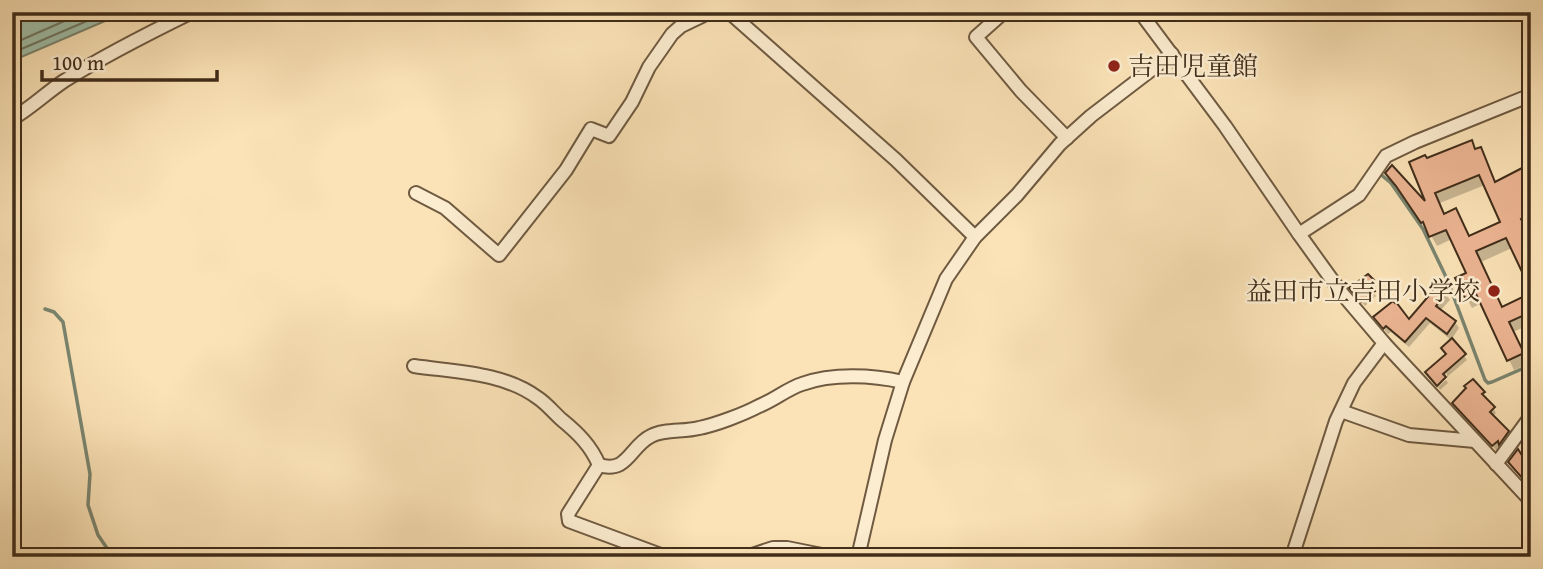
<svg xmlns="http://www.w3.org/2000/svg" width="1543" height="569" font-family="'Gentium Book Plus','Noto Serif JP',serif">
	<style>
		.water { fill: #a0bfa9; stroke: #7a8570; stroke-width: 2 }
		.shadow { fill: #0003; fill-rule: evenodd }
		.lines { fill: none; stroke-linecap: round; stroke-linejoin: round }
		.shore { stroke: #707662; stroke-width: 2 }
		.stream { stroke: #7a8570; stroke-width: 3.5 }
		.building { fill: #edb593; stroke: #402d1a; stroke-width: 2; fill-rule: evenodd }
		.street-casing { stroke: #6f5a41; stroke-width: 16 }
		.secondary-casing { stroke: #402d1a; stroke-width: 19 }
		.street { stroke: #fcedd0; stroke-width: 12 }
		.secondary { stroke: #fcedd0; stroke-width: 16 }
		.poi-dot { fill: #8f2418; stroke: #fcedd0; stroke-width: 2.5 }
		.labels { text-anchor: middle; stroke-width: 5; stroke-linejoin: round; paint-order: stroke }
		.poi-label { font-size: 26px; fill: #402d1a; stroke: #fcedd0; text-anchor: start }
	</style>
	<rect width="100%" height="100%" fill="#fbe3b7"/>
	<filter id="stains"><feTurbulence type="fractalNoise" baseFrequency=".00286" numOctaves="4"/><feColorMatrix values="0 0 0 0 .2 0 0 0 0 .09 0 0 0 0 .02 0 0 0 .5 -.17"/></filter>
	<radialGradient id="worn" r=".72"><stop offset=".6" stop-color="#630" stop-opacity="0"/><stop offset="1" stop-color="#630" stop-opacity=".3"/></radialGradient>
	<!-- water -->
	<polygon class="water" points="12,12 126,12 12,61"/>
	<!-- shadow -->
	<g class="shadow">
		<path d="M1480,149L1496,183L1531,178V227L1525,229L1512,248L1481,262L1502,309L1531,295V324L1513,332L1528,364L1514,370L1482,303L1472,308L1466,297L1468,274L1452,239L1437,246L1429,232L1387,173L1429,209L1426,160ZM1485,185L1503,223L1469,238L1445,216L1440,203Z"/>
		<polygon points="1368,276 1376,286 1371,289 1376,296 1365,306 1354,293"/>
		<polygon points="1446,294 1450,300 1440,311 1455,322 1459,328 1451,340 1430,323 1409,347 1391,332 1388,334 1379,323 1409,321"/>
		<polygon points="1452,340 1467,360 1447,377 1447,373 1436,385 1427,373 1447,355"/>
		<polygon points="1446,380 1448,383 1440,390 1438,387"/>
		<polygon points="1483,393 1496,413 1492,417 1510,438 1503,448 1501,445 1496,450 1454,403"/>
	</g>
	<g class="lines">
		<!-- shore -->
		<g class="shore">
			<polyline points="12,44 85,12"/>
			<polyline points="12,53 108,12"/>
		</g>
		<!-- stream -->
		<g class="stream">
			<polyline points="1379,173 1391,183 1423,229 1447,279 1485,380 1488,383 1492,382 1531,365"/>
			<polyline points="45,309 54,312 63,322 90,474 88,505 98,535 113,557"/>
		</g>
	</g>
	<!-- building -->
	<g class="building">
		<path d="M1472,140L1475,149L1481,147L1495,182L1526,166L1531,177V214L1521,219L1531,239V291L1506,238L1476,251L1502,307L1531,293V312L1509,322L1524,353L1507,361L1476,294L1465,298L1455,278L1466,273L1446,230L1429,237L1423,222L1421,223L1396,186L1385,173L1392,165L1425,201L1409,162L1425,155L1427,158ZM1479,175L1500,222L1469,236L1456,208L1444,214L1435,193Z"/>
		<polygon points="1368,274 1374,280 1370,284 1375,291 1361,302 1349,288"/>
		<polygon points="1438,285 1447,293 1436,306 1456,321 1447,334 1426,318 1405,342 1386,326 1383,329 1373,317 1393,301 1395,303 1396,302 1409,319"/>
		<polygon points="1452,338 1466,354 1443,374 1446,377 1437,386 1425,372 1446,354 1441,348"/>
		<polygon points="1473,379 1485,392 1482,394 1495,407 1490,412 1509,431 1499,445 1498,441 1492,446 1452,403 1466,388 1464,386"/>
		<polygon points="1518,449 1531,470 1531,488 1508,462"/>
	</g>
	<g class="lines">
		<!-- street casing -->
		<g class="street-casing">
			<g id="street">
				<polyline points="729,12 896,160 975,237"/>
				<polyline points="1004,12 976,37 1021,91 1067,138"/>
				<polyline points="1140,12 1225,126 1299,234 1340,291 1384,343 1531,501"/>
				<path d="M12,119C31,108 46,93 64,81C105,55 149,33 192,12"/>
				<polyline points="416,193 445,208 499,255 566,170 591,129 609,136 632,102 649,67 672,34 681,26 710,12"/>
				<polyline points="1299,234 1359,195 1386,156 1415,142 1531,95"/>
				<path d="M414,366C455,372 503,372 538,398C547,404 554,413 562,420C578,433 591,446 599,465"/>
				<polyline points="1341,411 1409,435 1475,441"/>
				<polyline points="1496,464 1531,416"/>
				<path d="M666,557L569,521L568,514L599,465C628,474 630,446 651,436C664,429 684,432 699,428C715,425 744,414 759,406C774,400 787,389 802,384C832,373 873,375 903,382"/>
				<polyline points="746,557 773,548 787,548 832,557"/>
				<polyline points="858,557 885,440 903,382 946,279 975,237 1017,195 1060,144 1091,116 1172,54"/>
				<polyline points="1292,557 1336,421 1354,383 1384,343"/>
			</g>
		</g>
		<!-- secondary casing -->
		<g class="secondary-casing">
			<polyline id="secondary" points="12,546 15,557"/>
		</g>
		<!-- street -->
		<use href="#street" class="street"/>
		<!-- secondary -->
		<use href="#secondary" class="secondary"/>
	</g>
	<!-- markers -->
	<g class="poi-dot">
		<circle cx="1114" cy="66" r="7"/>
		<circle cx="1494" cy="291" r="7"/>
	</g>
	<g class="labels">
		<!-- poi labels -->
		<g class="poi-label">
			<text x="1128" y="75">吉田児童館</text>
			<text x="1480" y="300" text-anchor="end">益田市立吉田小学校</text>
		</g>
	</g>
	<!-- margin -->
	<rect width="1543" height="569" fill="none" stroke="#fbe3b7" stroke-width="42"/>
	<rect x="14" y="14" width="1515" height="541" fill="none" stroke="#402d1a" stroke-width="3.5"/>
	<rect x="21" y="21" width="1501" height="527" fill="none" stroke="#402d1a" stroke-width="2"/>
	<!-- scale -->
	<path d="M42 70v10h175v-10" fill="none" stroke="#402d1a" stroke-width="3.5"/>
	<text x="52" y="70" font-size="21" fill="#402d1a" stroke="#fcedd0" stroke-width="5" paint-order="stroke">100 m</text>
	<rect width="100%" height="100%" filter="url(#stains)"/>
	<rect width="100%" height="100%" fill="url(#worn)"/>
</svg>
